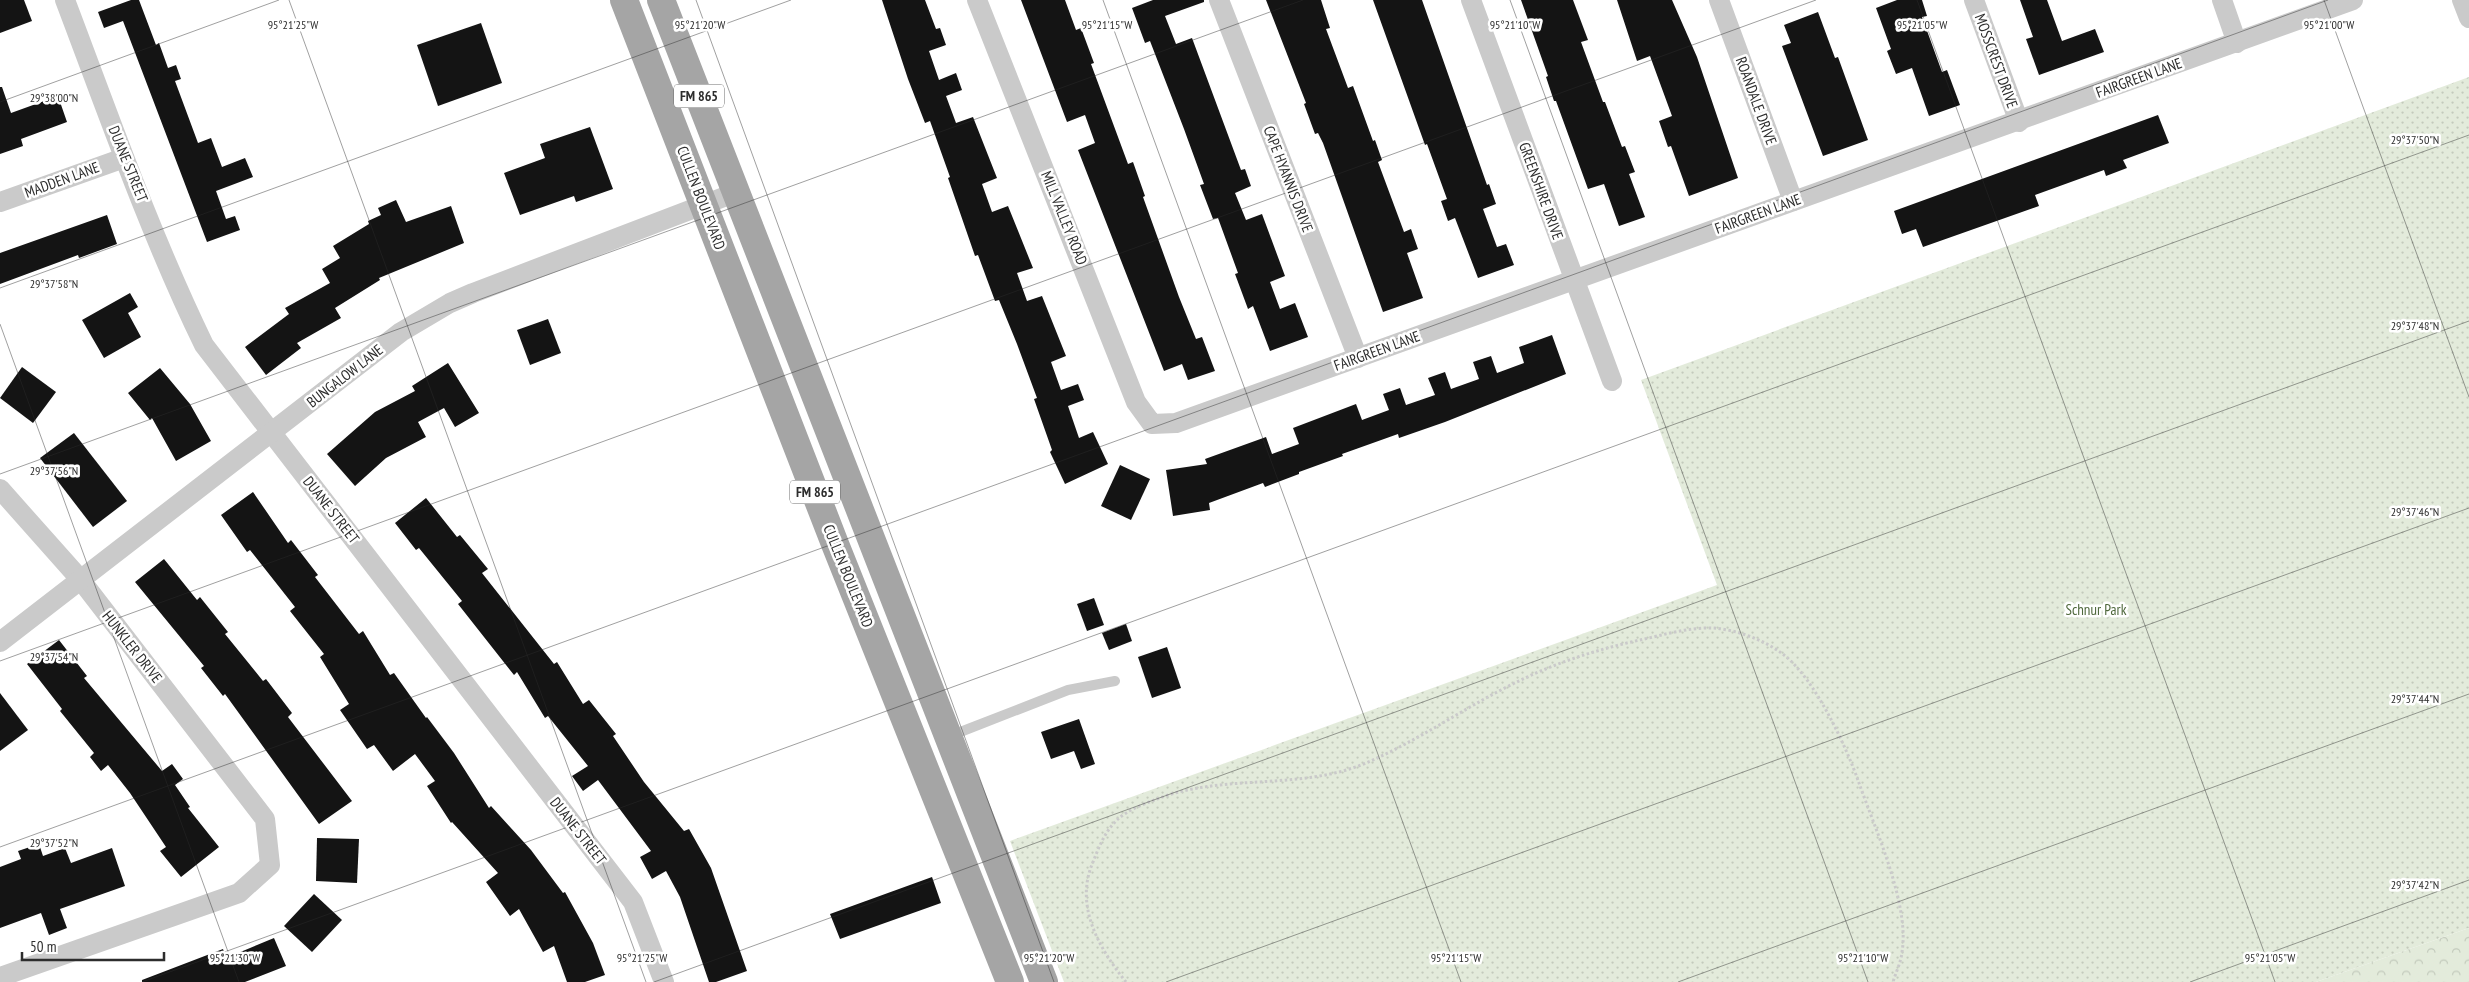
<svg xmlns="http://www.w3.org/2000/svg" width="2469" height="982" font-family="'PT Sans Narrow',sans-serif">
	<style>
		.grass { fill: url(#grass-dots) }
		.forest { fill: url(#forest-crowns) }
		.building { fill: #141414 }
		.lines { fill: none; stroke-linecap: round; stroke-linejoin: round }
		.path { stroke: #cacaca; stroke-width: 3; stroke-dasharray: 2.5 2.5; stroke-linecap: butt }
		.service { stroke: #cacaca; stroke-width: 10 }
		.minor { stroke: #cacaca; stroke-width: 20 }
		.primary { stroke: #a5a5a5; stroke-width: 28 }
		.ticks { fill: none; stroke: #2d2d2d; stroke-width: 1; stroke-opacity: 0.45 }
		.labels { text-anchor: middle; stroke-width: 5; stroke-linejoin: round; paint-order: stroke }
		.shield { fill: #fff; stroke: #6c6c6c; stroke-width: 1 }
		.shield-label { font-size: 14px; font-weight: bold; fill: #2d2d2d }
		.street-label { font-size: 15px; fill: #2d2d2d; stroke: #fff }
		.park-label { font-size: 15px; fill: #4f683c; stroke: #fff }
		.ticks-label { font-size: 12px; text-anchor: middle; fill: #2d2d2d; stroke: #fff; stroke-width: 5; stroke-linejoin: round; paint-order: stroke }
	</style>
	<defs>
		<pattern id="grass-dots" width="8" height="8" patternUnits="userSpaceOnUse" patternTransform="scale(1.25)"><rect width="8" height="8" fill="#e3ebdb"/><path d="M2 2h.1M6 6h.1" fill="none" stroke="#c3cabc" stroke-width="1.8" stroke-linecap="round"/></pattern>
		<pattern id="forest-crowns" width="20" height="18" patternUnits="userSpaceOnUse" patternTransform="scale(1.25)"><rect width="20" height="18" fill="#e3ebdb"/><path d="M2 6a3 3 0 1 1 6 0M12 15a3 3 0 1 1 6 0" fill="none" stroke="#c3cabc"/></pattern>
	</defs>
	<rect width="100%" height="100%" fill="#fff"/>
	<!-- grass -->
	<polygon class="grass" points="2469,77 2469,928 2316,982 1064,982 1010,841 1717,585 1641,380"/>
	<!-- forest -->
	<polygon class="forest" points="2469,928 2469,982 2316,982"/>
	<!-- building -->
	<g class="building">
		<polygon points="0,0 24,0 32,21 0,33"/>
		<polygon points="131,0 139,0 156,45 159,43 168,68 176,65 181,79 175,81 198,143 211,138 222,167 245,158 253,177 216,191 226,219 235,216 240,230 207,242 123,21 104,28 98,12"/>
		<polygon points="882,0 925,0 936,29 940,28 946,45 929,51 939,80 956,73 962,90 946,96 956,123 973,117 997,178 982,184 992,212 1008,206 1033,268 1017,273 1027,301 1042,296 1066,356 1051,362 1061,390 1078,384 1084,400 1068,406 1079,438 1093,432 1108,464 1065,484 1050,452 1052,450 1034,399 1037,398 1017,344 999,300 995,301 978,255 975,256 948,178 950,177 930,121 925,123 908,79"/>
		<polygon points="1021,0 1065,0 1076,30 1081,28 1094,63 1091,64 1128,164 1133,162 1145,196 1143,197 1179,297 1196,339 1202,337 1215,371 1188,380 1182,364 1164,371 1078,150 1095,143 1085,115 1067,122"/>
		<polygon points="1153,0 1204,0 1204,2 1165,16 1176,44 1192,38 1241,170 1245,169 1251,186 1235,193 1246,220 1262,214 1285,276 1270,282 1280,309 1295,303 1308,337 1270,351 1253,306 1248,309 1235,274 1238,273 1218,218 1213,219 1200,185 1204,184 1184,129 1150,41 1145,43 1132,8"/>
		<polygon points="1266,0 1321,0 1330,28 1326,29 1348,88 1353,86 1373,141 1375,140 1382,160 1378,162 1404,232 1411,229 1418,249 1407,253 1423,298 1383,312 1323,143 1318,133 1315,134 1304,104 1306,103"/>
		<polygon points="1373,0 1422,0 1487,185 1489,184 1496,204 1483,209 1497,247 1506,244 1514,265 1478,278 1455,218 1448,221 1441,201 1447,199 1427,144 1425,145"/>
		<polygon points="1521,0 1573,0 1588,40 1581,42 1603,102 1605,102 1622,147 1625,146 1635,172 1629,174 1645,217 1619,226 1604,184 1588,189 1556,101 1554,101 1546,77 1548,76"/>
		<polygon points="1617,0 1672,0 1697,57 1738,178 1689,196 1671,146 1668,147 1659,121 1672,116 1650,56 1637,61"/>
		<polygon points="1897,0 1922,0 1927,16 1922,17 1942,72 1947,70 1960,105 1929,116 1912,68 1896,74 1887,51 1891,49 1876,8"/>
		<polygon points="2020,0 2047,0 2062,41 2095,29 2104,52 2039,75 2026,39 2033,37"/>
		<polygon points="1818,12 1835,58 1838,57 1868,140 1823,156 1782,46 1791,43 1784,25"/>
		<polygon points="481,23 502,83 438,106 417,45"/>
		<polygon points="0,87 2,87 11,113 58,96 67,122 21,139 23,146 0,154"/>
		<polygon points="2158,115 2169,143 2123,160 2127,168 2106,176 2104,170 2035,195 2039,206 1923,247 1916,229 1902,234 1894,211"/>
		<polygon points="590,127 613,189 576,202 574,196 520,215 504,173 545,158 540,144"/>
		<polygon points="396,200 406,222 451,206 464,243 379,278 380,280 335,308 341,318 297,343 301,348 266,375 245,347 289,314 285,308 330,283 322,269 340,258 333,246 369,224 368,221 381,215 378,208"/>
		<polygon points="107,215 117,244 79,258 78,255 0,284 0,253"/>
		<polygon points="130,293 138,307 128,313 141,337 104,358 82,320"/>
		<polygon points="548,319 561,353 530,365 517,330"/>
		<polygon points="1552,335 1566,374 1445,422 1399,438 1398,434 1342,454 1343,456 1299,472 1299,474 1265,487 1263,483 1209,503 1210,510 1173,516 1166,470 1207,464 1205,459 1266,437 1272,454 1299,444 1293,428 1356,404 1362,420 1389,410 1383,394 1400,388 1406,405 1435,395 1428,378 1445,372 1451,389 1479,379 1473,362 1491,356 1497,373 1524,363 1519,347"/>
		<polygon points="448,363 479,413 455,427 444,408 418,422 426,437 386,458 355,486 327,454 375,412 415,391 412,386"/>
		<polygon points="22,367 56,392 33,423 0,398"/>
		<polygon points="160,368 190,404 211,441 176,461 152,418 150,420 128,393"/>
		<polygon points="74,433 127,501 93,527 40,458"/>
		<polygon points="1120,465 1150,479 1131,520 1101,506"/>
		<polygon points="253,492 288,543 291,540 318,575 315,577 359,634 363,631 390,675 394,673 426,718 427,717 454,753 489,808 491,806 531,850 563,893 565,892 593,943 605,975 585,982 567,982 554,946 543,952 519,909 510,916 486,882 498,873 452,822 451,823 427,786 435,781 415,754 393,771 374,745 367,749 340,710 349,704 320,657 324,654 290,611 295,607 250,550 247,552 221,515"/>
		<polygon points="426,498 457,537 460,535 488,569 482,573 554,664 557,662 583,704 589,700 616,734 613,736 644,782 684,831 689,829 711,868 747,971 716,982 709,982 680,897 666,871 652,879 640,857 651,851 598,780 583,791 572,776 588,766 548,716 545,718 517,672 514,675 458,604 462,601 419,548 416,550 395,523"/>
		<polygon points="164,559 197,600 200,597 228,632 225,634 263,681 266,679 292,713 288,717 352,801 319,824 225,694 223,696 201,668 204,666 135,582"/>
		<polygon points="1094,598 1104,625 1087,631 1077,604"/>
		<polygon points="1126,624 1132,641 1109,650 1102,633"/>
		<polygon points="59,640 87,676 84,678 162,771 172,764 183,779 175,785 190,807 188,808 219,847 181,877 160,851 166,847 130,793 108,765 101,771 90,757 94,753 60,711 62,709 27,664"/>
		<polygon points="1167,647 1181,688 1152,698 1138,657"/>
		<polygon points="0,693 28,730 0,751"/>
		<polygon points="1079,719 1095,764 1081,769 1074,751 1051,759 1041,732"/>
		<polygon points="317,838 359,839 357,883 316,881"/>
		<polygon points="39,844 43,856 65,848 71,863 112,848 125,886 60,909 67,928 49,935 41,913 0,928 0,867 21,859 18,851"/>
		<polygon points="932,877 941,903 840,939 830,914"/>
		<polygon points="314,894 342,920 312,952 284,926"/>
		<polygon points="274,938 286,966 245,982 142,982 142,980 223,949 226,958"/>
	</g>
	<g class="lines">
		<!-- path -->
		<path class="path" d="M1126,982C1099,948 1074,906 1093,862C1099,847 1105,831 1118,819C1128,810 1144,804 1157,799C1224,773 1300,791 1366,763C1420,740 1468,705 1521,680C1558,662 1599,649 1640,640C1663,635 1689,627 1714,628C1737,630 1765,640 1784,655C1815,679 1846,746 1859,783C1875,829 1910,905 1902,952C1901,962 1896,972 1893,982"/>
		<!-- service -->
		<polyline class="service" points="950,736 1068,690 1115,681"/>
		<!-- minor -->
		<g class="minor">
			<path d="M65,0C109,116 150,234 204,345L633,902L664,982"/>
			<polyline points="977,0 1136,402 1152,424 1176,423 2353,0"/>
			<polyline points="1219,0 1358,358"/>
			<polyline points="1471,0 1612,381"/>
			<polyline points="1719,0 1793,201"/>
			<polyline points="1974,0 2019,122"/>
			<polyline points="2222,0 2237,43"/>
			<polyline points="2462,0 2469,18"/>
			<polyline points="0,202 124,158"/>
			<polyline points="0,489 80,579 265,819 270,865 239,893 0,977"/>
			<polyline points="0,642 401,332 450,303 473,293 737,192"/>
		</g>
		<!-- primary -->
		<g class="primary">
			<polyline points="624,0 835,544 1010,982"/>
			<polyline points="661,0 1044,982"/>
		</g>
	</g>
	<!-- ticks -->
	<path class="ticks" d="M289,0L646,982M696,0L1054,982M1103,0L1461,982M1510,0L1868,982M1917,0L2275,982M2324,0L2469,397M0,102L279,0M0,288L791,0M0,324L239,982M0,474L1303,0M0,661L1816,0M0,847L2328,0M142,982L2469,135M654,982L2469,321M1166,982L2469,508M1678,982L2469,694M2190,982L2469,880"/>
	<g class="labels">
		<!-- shield labels -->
		<g class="shield">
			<rect x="674" y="84.5" width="50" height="23" rx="4"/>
			<rect x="790" y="480.5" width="50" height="23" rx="4"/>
		</g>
		<g class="shield-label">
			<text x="699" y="101">FM 865</text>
			<text x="815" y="497">FM 865</text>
		</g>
		<!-- street labels -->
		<g class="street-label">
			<text transform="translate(1996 61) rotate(70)" y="5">MOSSCREST DRIVE</text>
			<text transform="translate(2139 78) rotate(-20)" y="5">FAIRGREEN LANE</text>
			<text transform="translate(1756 101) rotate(70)" y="5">ROANDALE DRIVE</text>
			<text transform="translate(128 164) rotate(68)" y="5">DUANE STREET</text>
			<text transform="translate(1288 179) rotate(69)" y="5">CAPE HYANNIS DRIVE</text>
			<text transform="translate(62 180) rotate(-20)" y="5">MADDEN LANE</text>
			<text transform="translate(1541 191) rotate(70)" y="5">GREENSHIRE DRIVE</text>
			<text transform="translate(701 198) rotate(69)" y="5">CULLEN BOULEVARD</text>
			<text transform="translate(1758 214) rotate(-20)" y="5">FAIRGREEN LANE</text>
			<text transform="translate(1064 218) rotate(68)" y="5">MILL VALLEY ROAD</text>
			<text transform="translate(1377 351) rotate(-20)" y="5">FAIRGREEN LANE</text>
			<text transform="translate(345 376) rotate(-38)" y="5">BUNGALOW LANE</text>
			<text transform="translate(331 510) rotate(52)" y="5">DUANE STREET</text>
			<text transform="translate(848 576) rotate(68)" y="5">CULLEN BOULEVARD</text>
			<text transform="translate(132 647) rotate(52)" y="5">HUNKLER DRIVE</text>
			<text transform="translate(578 831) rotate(52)" y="5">DUANE STREET</text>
		</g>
		<!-- park labels -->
		<g class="park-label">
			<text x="2096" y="615">Schnur Park</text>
		</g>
	</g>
	<g class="ticks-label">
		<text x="293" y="29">95°21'25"W</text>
		<text x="700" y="29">95°21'20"W</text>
		<text x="1107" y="29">95°21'15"W</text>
		<text x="1515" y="29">95°21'10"W</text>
		<text x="1922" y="29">95°21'05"W</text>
		<text x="2329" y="29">95°21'00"W</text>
		<text x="54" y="102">29°38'00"N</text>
		<text x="2415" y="144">29°37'50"N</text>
		<text x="54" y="288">29°37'58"N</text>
		<text x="2415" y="330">29°37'48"N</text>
		<text x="54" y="475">29°37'56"N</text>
		<text x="2415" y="516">29°37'46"N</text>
		<text x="54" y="661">29°37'54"N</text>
		<text x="2415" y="703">29°37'44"N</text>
		<text x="54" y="847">29°37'52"N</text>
		<text x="2415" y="889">29°37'42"N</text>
		<text x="235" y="962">95°21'30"W</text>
		<text x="642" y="962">95°21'25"W</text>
		<text x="1049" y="962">95°21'20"W</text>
		<text x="1456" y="962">95°21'15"W</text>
		<text x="1863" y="962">95°21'10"W</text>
		<text x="2270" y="962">95°21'05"W</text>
	</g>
	<!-- scale -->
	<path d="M22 952v8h142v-8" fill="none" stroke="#2d2d2d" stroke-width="2.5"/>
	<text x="30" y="952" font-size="15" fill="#2d2d2d" stroke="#ffffff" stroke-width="4" paint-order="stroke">50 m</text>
</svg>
